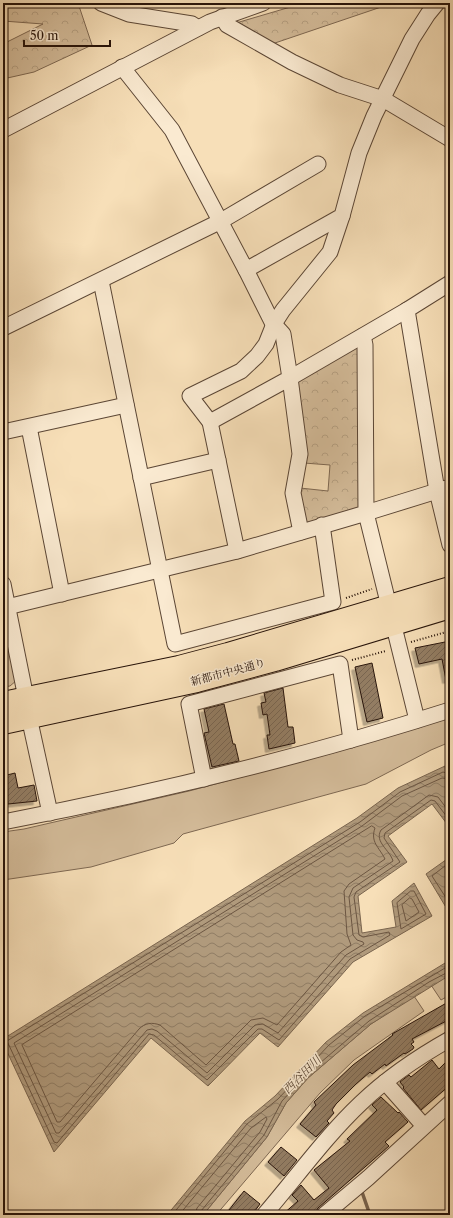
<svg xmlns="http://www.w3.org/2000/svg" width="453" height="1218" font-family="'Libre Caslon Text','Noto Serif JP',serif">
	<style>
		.grass { fill: #d4bc9a; stroke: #7e6852 }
		.forest { fill: url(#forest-crowns); stroke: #7e6852 }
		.water { fill: url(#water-waves); stroke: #79644e }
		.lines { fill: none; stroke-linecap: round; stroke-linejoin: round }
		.shore { stroke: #6c5642; stroke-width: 1 }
		.stream { stroke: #79644e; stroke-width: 3.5 }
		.building { fill: url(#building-hatch); stroke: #271309; filter: url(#shadow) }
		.minor-casing { stroke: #5b4635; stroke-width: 17 }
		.highway-casing { stroke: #271309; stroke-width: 24 }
		.path { stroke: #271309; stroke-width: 2; stroke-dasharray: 1 2; stroke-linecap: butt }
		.minor { stroke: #faead1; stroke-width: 15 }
		.highway { stroke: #f7dfb8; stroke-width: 22 }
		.labels { text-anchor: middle; stroke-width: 3; stroke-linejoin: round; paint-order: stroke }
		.street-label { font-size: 11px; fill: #271309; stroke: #faead1 }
		.water-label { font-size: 12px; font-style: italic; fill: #5e4937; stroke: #faead1 }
	</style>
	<defs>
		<pattern id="forest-crowns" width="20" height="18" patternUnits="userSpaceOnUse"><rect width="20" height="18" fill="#d4bc9a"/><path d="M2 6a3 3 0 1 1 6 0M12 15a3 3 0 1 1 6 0" fill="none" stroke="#b6a183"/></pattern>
		<pattern id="water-waves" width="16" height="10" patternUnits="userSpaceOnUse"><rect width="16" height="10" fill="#b09a7c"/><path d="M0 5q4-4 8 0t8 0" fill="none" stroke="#8f7c64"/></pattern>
		<pattern id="building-hatch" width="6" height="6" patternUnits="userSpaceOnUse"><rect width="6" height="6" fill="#937d64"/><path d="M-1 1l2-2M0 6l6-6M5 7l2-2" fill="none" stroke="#786551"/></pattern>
		<filter id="shadow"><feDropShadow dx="-3.5" dy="3.5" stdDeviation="0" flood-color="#0004"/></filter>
	</defs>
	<rect width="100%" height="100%" fill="#f7dfb8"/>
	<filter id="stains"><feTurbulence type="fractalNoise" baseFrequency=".005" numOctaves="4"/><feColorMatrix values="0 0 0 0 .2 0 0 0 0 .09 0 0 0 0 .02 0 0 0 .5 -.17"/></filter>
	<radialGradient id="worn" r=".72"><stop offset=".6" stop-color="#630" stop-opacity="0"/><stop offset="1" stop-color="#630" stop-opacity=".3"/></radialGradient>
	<!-- grass -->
	<g class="grass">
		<polygon points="3,618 17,680 10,686 3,687"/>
		<polygon points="450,716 450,742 431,750 366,784 183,834 174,843 91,867 3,880 3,832 24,829 189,791 336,752"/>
		<polygon points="450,975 450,995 441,1000 431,985"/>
		<polygon points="414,996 424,1011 354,1060 320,1093 216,1215 203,1215 267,1137 286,1103 308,1078 371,1024"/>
	</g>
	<!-- forest -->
	<g class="forest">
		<polygon points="3,3 78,3 92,45 34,72 3,79 3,44 43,24 3,21"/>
		<polygon points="304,3 393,3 272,44 236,23"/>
		<polygon points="356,346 360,348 361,505 358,509 308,524 304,521 300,488 328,491 330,465 304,463 296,385 298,380"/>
	</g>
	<!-- water -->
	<g class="water">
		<polygon points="445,766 450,772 450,828 432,804 388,836 407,862 358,896 362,933 396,927 392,901 414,883 432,916 353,962 278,1047 260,1033 208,1086 151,1038 54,1152 3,1043 3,1039 357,818 398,788"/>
		<polygon points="450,857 450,907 447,909 426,874"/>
		<polygon points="450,960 450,975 371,1024 308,1078 286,1103 267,1137 203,1215 167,1215 245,1121 275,1096 326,1042 363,1013"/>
	</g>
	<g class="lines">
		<!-- shore -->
		<g class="shore">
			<polyline points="450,774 443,772 400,792 360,822 7,1041 54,1142 57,1143 149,1034 154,1035 207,1080 258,1029 262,1029 279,1040 350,959 390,935 389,932 363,937 359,935 354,897 356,892 400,862 384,838 385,833 431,800 435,801 450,821"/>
			<path d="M450,779L442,778L402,796L362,826L14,1043L56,1133H59L147,1030L152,1029L157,1031L207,1073L255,1025L263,1024L278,1033L346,955L364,944L363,942L357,940L353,935L349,897L353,888L393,861C390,850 374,842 381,830L429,795L438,797L450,813"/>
			<path d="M372,826L375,828C370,842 379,847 385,859L349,884L344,891L347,934L351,945L341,952L277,1025L263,1018L251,1020L206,1065L160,1025C152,1022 145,1023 139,1029L60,1122H57L22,1045Z"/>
			<polyline points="450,862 432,876 450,904"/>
			<polygon points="411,891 414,891 426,914 401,929 397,903"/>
			<polygon points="410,898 412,899 419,912 406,921 402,905"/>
			<polyline points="172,1215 247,1124 278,1099 329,1045 365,1016 450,965"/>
			<polyline points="179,1215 251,1128 266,1117 267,1119 260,1132 197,1208 195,1215"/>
			<polyline points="200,1215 201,1211 264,1135 282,1101 306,1075 369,1021 429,982 450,971"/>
		</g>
		<!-- stream -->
		<polyline class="stream" points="362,1192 370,1215"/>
	</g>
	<!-- building -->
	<g class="building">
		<polygon points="450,641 450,679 446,680 442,659 419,664 415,648"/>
		<polygon points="372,663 383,718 367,722 355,667"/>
		<polygon points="283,688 288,727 293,727 295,743 269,749 267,735 270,735 267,714 263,715 261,703 266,702 264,693"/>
		<polygon points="224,704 233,744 235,744 239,761 212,767 204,733 209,732 204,709"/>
		<polygon points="15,773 18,788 34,785 37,801 8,804 3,776"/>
		<polygon points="450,1001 450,1019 412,1039 414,1042 411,1044 414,1047 413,1049 405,1054 404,1053 386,1066 385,1064 372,1074 370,1072 356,1084 336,1104 332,1110 334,1113 327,1121 329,1123 316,1137 300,1124 316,1105 314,1102 353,1065 393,1035 392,1034"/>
		<polygon points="450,1058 450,1085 421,1110 403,1088 404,1087 400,1082 409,1075 411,1077 432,1060 439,1069"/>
		<polygon points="381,1097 398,1113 399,1112 408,1122 385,1142 389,1146 318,1208 314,1215 282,1215 298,1201 292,1195 301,1185 314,1200 329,1188 314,1170 350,1141 347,1139 377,1110 372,1105"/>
		<polygon points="281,1147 297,1160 284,1176 268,1162"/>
		<polygon points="244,1191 260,1204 252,1215 225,1215"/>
	</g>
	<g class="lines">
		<!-- minor casing -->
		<g class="minor-casing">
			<g id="minor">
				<polyline points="101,3 129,14 192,24 198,28"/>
				<polyline points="222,17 227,25 292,62 340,85 383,99 450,139"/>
				<polyline points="122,67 172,130 246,270 342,216 359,153 374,116 412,39 428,14 437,3"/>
				<polyline points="3,130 210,22 263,3"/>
				<polyline points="101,281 175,644 333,602 322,525"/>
				<polyline points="450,283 407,310 437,491 450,545"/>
				<polyline points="3,328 221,221 318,164"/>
				<polyline points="210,422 290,378 283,334 272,322 246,270"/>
				<polyline points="29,427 62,594"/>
				<polyline points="3,432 126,405"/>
				<polyline points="141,478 218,460"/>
				<polyline points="301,532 293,493 300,454 290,378 407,310"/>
				<polyline points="237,551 210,422 190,396 241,371 257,356 266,344 274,324 283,310 330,252 342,216"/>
				<polyline points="3,584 26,698"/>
				<polyline points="3,608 237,551 366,513 365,345 363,336"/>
				<polyline points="29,717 50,813"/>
				<polyline points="417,720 366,513 450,487"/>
				<polyline points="204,779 189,704 340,664 351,740"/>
				<path d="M3,822C154,793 304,757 450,710"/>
				<polyline points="385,1082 424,1126"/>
				<path d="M264,1215C296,1178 325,1137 361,1103C387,1078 418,1057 450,1039"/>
				<polyline points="324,1215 368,1178 450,1103"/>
			</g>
		</g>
		<!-- highway casing -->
		<g class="highway-casing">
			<g id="highway">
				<polyline points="3,703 179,667 228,654 450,588"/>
				<polyline points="3,723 197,681 275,660 450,607"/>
			</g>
		</g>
		<!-- path -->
		<g class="path">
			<polyline points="346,598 372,589"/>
			<polyline points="411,642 450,631"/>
			<polyline points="352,660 386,651"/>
		</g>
		<!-- minor -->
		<use href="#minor" class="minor"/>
		<!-- highway -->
		<use href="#highway" class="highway"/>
	</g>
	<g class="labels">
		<!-- street labels -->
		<g class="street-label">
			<text transform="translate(228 672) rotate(-15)" y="4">新都市中央通り</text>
		</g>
		<!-- water labels -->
		<g class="water-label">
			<text transform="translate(302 1075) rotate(-45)" y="4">西谷田川</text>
		</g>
	</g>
	<!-- margin -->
	<rect width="453" height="1218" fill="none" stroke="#f7dfb8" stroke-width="16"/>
	<rect x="4" y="4" width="445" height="1210" fill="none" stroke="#271309" stroke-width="2"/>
	<rect x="8" y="8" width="437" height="1202" fill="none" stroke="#271309"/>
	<!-- scale -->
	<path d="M24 40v6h86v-6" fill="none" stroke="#271309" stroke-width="2"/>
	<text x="30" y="40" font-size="12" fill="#271309" stroke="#faead1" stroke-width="3" paint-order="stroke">50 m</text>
	<rect width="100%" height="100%" filter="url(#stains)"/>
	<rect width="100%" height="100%" fill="url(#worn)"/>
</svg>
